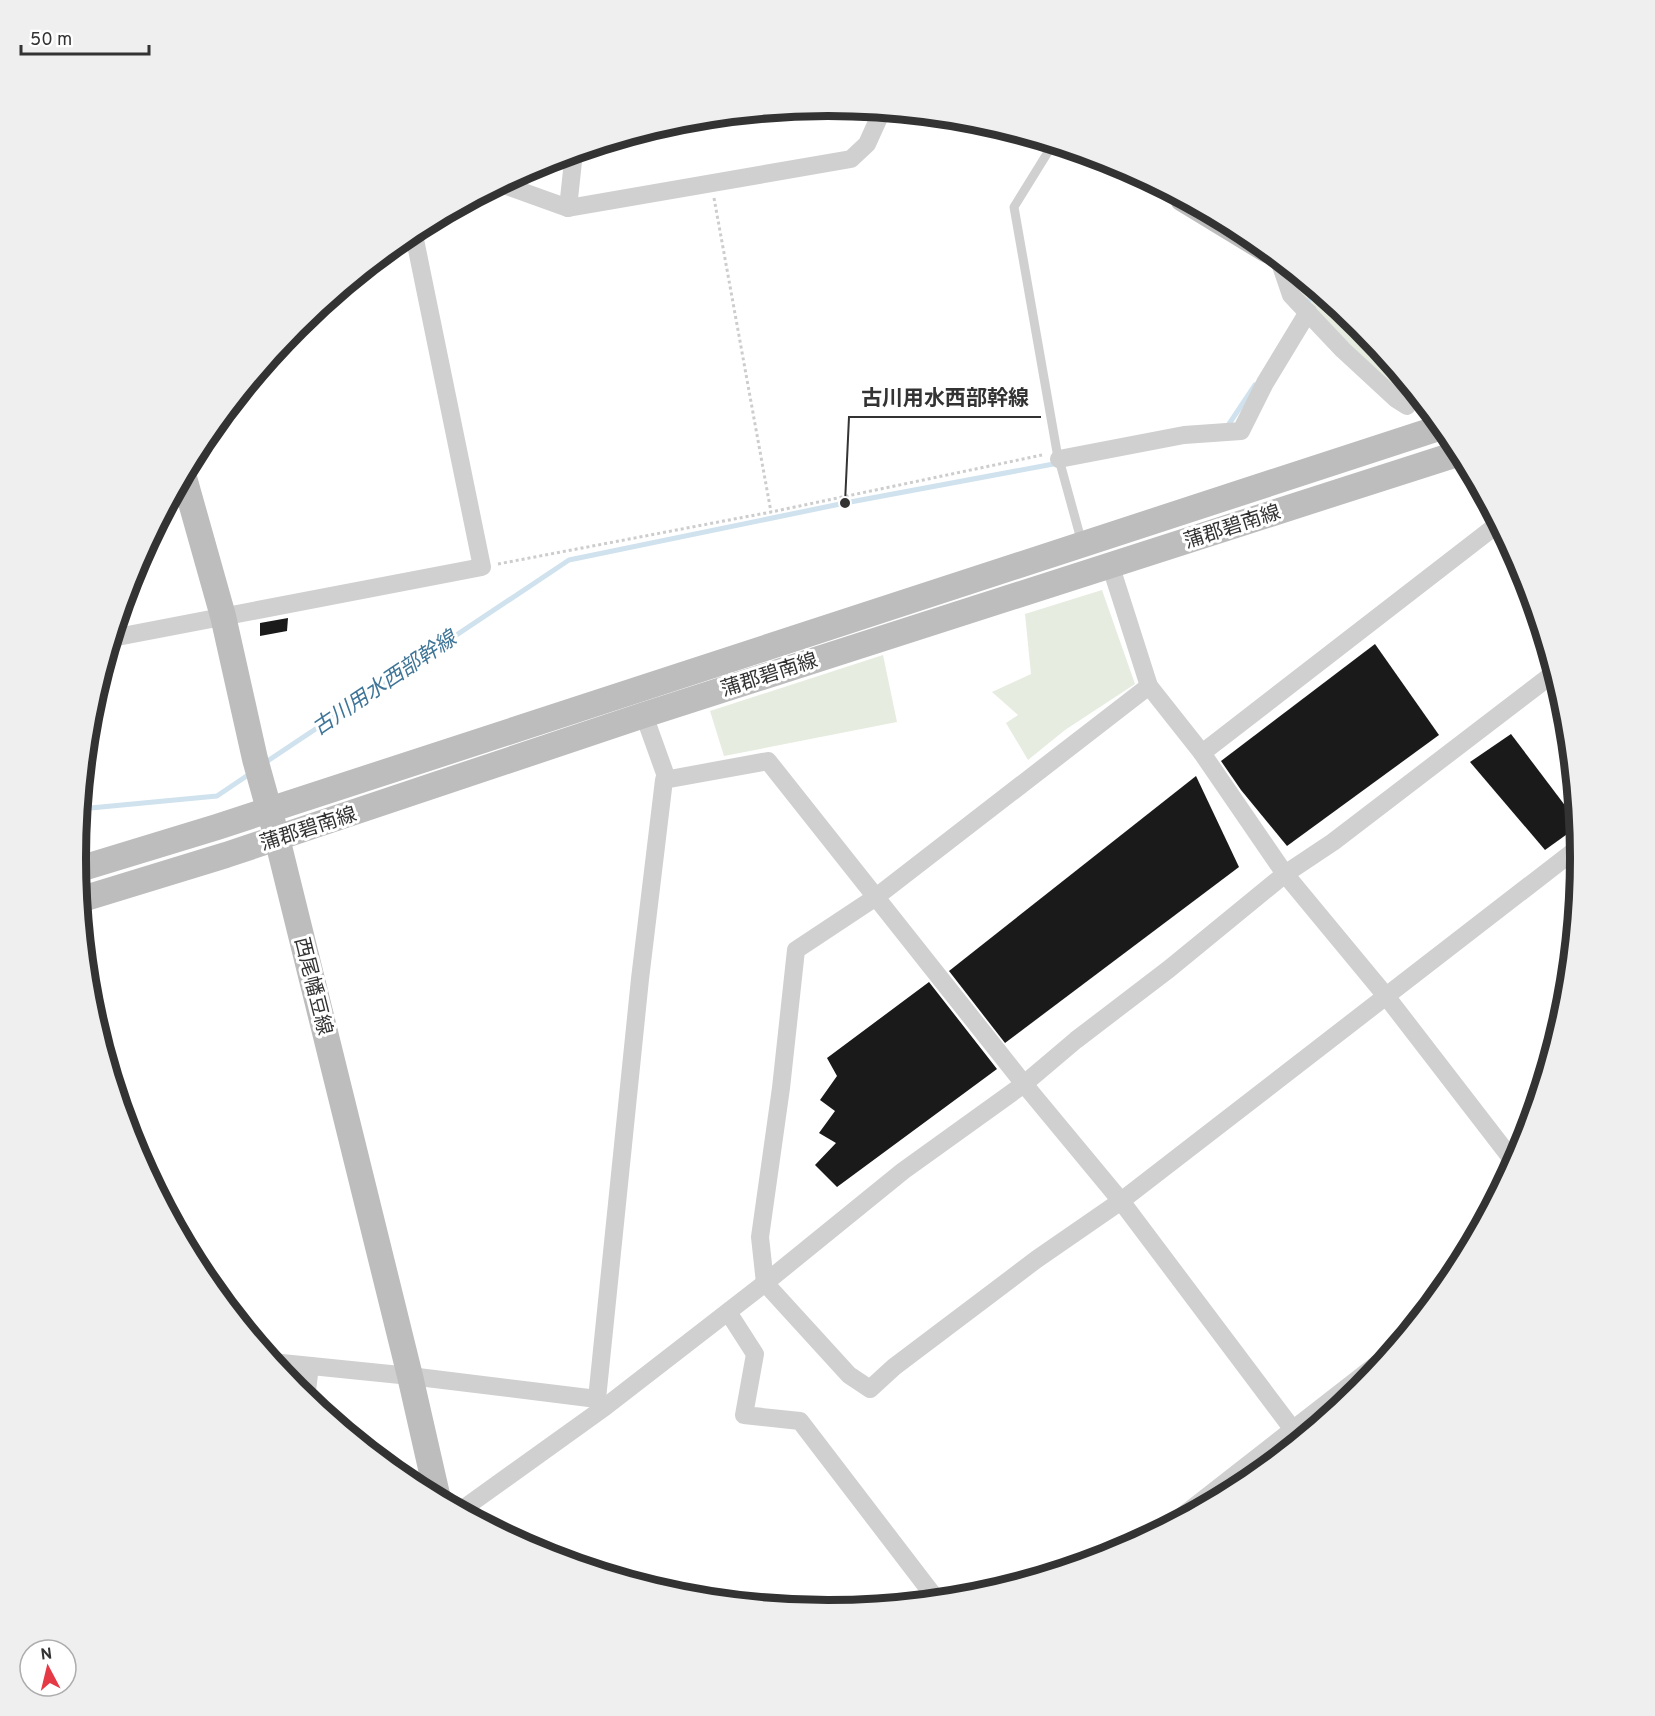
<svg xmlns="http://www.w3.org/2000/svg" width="1655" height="1716" font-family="Overpass,'Noto Sans JP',sans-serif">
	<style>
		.green { fill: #e6ecdf }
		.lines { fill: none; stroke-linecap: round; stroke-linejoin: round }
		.stream { stroke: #cfe2ee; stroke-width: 5 }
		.building { fill: #1a1a1a }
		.path { stroke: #cdcdcd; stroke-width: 3; stroke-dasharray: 3 3; stroke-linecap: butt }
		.service { stroke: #d0d0d0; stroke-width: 9 }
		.minor { stroke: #d0d0d0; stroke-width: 18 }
		.secondary { stroke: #bdbdbd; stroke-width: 26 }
		.labels { text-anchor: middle; stroke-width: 6; stroke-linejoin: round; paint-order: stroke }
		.street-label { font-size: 20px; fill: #333; stroke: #fff }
		.water-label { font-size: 21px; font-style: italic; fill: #3f7597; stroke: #fff }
		.rim { fill: none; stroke: #333; stroke-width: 8 }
		.leader { fill: none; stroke: #333; stroke-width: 2 }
		.callout-dot { fill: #333; stroke: #fff; stroke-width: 2 }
		.callout-label { font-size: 21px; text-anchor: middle; font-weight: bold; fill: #333; stroke: #fff; stroke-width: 6; stroke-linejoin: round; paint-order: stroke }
	</style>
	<rect width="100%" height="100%" fill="#fff"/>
	<!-- green -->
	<g class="green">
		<polygon points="1295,278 1306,282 1360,326 1411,389 1407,396 1358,359 1289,286"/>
		<polygon points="1102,590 1135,684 1065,730 1028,760 1006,723 1018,715 992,692 1031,674 1025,614"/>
		<polygon points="883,655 897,722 724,756 710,711"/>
	</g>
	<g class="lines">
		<!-- stream -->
		<g class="stream">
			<polyline points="1305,306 1316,290"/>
			<polyline points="1227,427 1255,385"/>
			<polyline points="263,764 569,560 845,503 1059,463"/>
			<polyline points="80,809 217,796 251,773"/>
		</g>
	</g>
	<!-- building -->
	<g class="building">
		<polygon points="288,618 287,631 260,636 260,623"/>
		<polygon points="1375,644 1439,735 1287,846 1241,790 1221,761"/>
		<polygon points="1511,734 1576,820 1577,827 1545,850 1470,762"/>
		<polygon points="1196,776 1239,867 1005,1043 949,971"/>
		<polygon points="929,982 997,1069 837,1187 815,1165 836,1143 819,1133 835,1111 820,1100 837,1076 827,1058"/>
	</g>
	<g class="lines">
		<!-- path -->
		<g class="path">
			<polyline points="714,198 771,512"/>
			<polyline points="498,564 771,512 1042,455"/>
		</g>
		<!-- service -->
		<polyline class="service" points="1053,144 1014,207 1057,452 1082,543"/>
		<!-- minor -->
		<g class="minor">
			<polyline points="501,184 568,208 851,159 867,144 882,111"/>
			<polyline points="568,208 574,152"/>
			<polyline points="1279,260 1291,295 1343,350 1396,399 1407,406"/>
			<polyline points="1059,459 1184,435 1241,431 1265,383 1308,312"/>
			<polyline points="1110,564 1149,686 1202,753 1285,874 1386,996 1514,1162"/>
			<polyline points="112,638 482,567 413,230"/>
			<polyline points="1149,686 876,897 796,950 781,1088 760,1237 765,1283 849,1375 870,1389 894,1367 1037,1259 1121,1201 1579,847"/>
			<polyline points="644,715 667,779"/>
			<polyline points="1202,753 1498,524"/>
			<polyline points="728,1312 755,1354 744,1415 800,1421 937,1600"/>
			<polyline points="272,1362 410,1376 597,1399 604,1406"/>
			<polyline points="306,1399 310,1366"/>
			<polyline points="597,1399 640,979 664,780 768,761 1024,1084 1121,1201 1300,1439"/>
			<polyline points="460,1511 605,1407 765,1283 903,1171 1024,1084 1076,1040 1169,969 1285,874 1333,842 1554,673"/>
			<polyline points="1177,1520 1386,1357"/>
		</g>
		<!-- secondary -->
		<g class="secondary">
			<polyline points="1183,199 1267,250"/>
			<polyline points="183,474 223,616 255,759 277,838 410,1376 438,1499"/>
			<polyline points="76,870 217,827 1442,427"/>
			<polyline points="79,900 226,855 644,715 1460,453"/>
		</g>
	</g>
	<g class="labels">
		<!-- street labels -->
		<g class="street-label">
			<text transform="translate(1232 526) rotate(-18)" y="7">蒲郡碧南線</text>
			<text transform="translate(769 674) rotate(-18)" y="7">蒲郡碧南線</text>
			<text transform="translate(308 828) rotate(-18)" y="7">蒲郡碧南線</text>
			<text transform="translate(314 986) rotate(76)" y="7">西尾幡豆線</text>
		</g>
		<!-- water labels -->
		<g class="water-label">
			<text transform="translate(384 683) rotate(-34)" y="7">古川用水西部幹線</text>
		</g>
	</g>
	<!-- crop -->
	<path d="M0 0H1655V1716H0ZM86 858a742 742 0 1 1 1484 0a742 742 0 1 1-1484 0Z" fill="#efefef" fill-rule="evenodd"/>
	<path class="rim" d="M86 858a742 742 0 1 1 1484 0a742 742 0 1 1-1484 0Z"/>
	<!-- callouts -->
	<path class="leader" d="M845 503L849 417H1041"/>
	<circle class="callout-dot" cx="845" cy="503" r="6"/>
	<g class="callout-label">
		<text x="945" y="405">古川用水西部幹線</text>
	</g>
	<!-- north arrow -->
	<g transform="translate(48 1668) rotate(353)"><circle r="28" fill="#ffffff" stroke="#adadad" stroke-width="1.5"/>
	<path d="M0-4.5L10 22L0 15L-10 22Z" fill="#e63946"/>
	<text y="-9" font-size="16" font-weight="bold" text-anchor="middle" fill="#333333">N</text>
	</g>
	<!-- scale -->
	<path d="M21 45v9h128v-9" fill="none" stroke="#333333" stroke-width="3"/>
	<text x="30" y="45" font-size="18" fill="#333333" stroke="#ffffff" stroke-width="4.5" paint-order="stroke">50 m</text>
</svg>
